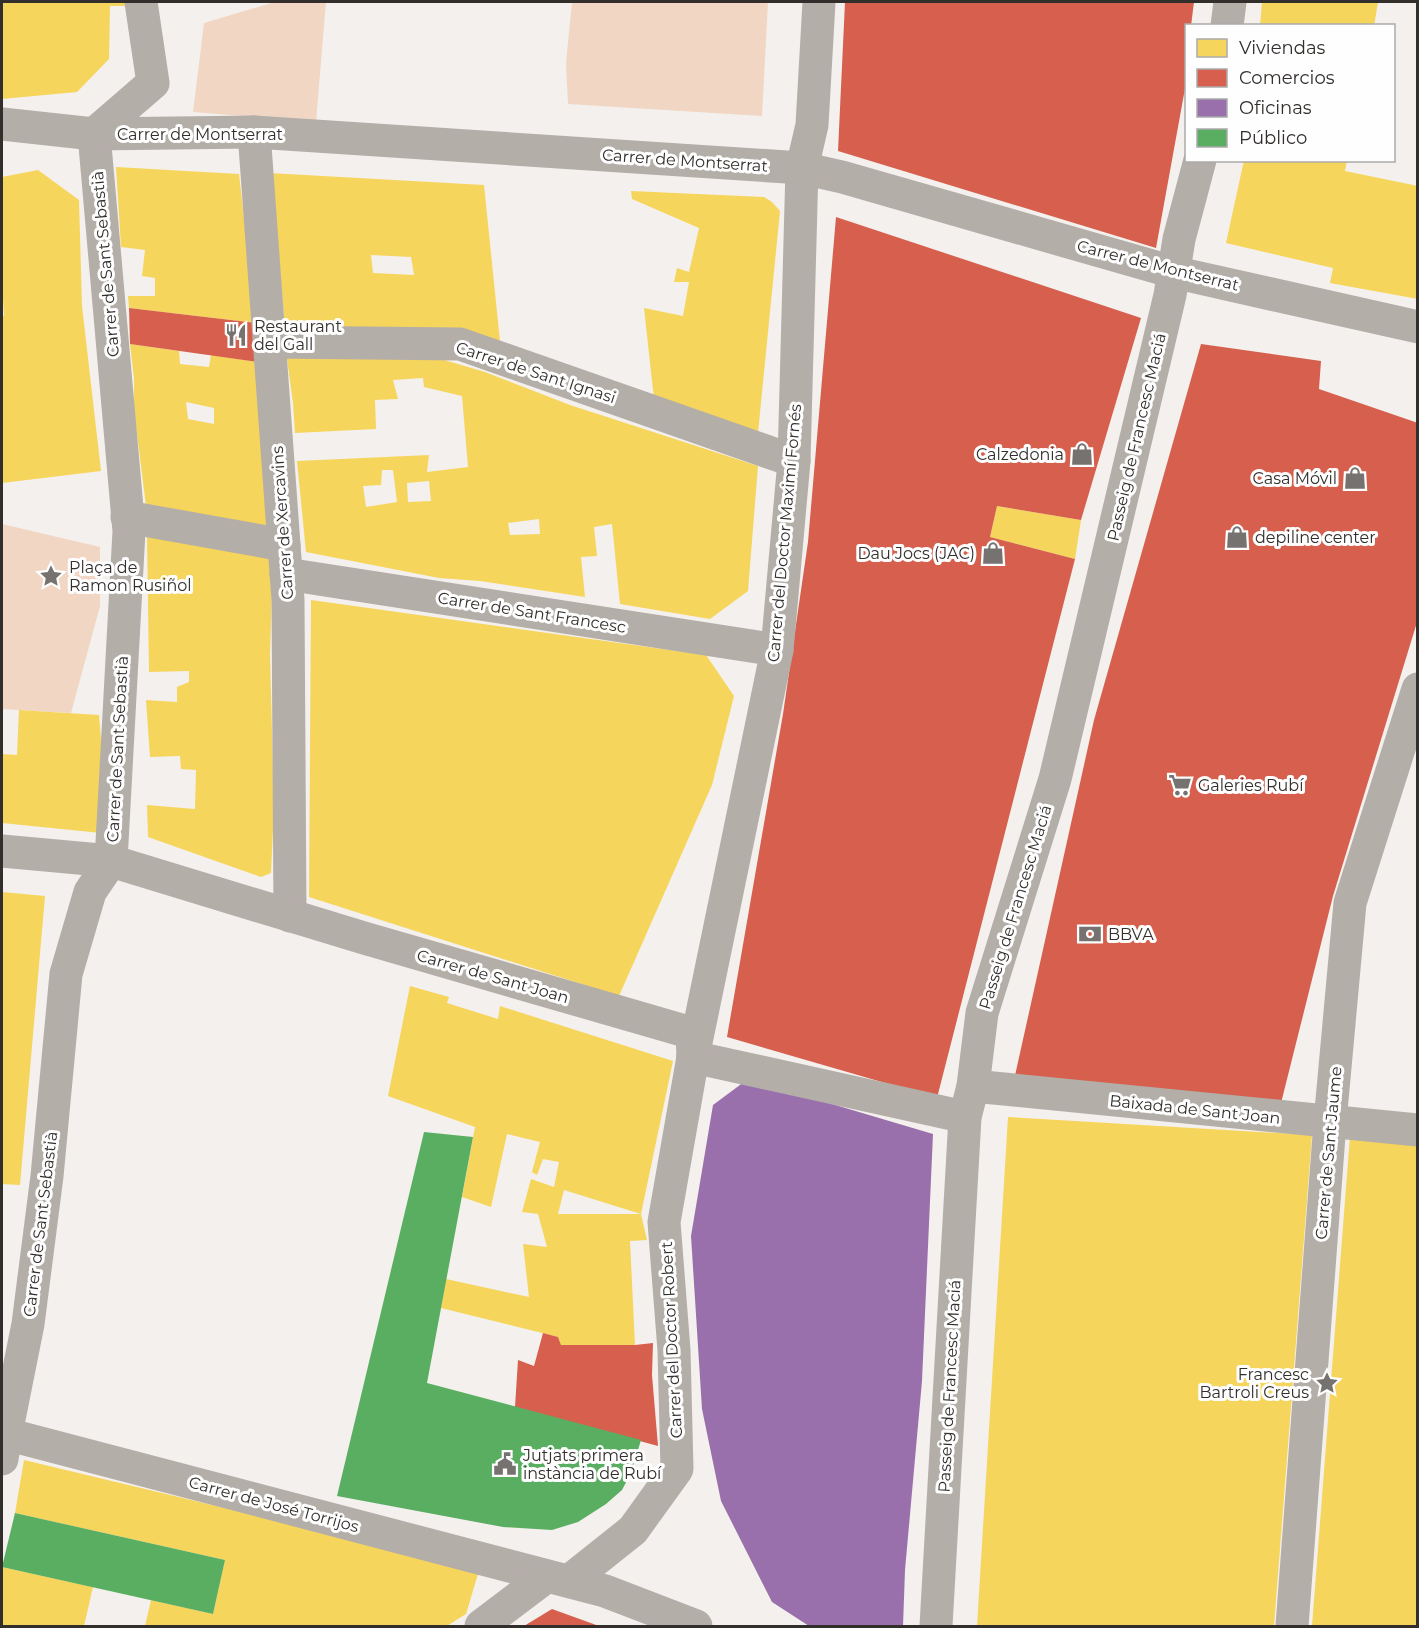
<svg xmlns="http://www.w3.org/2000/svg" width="1419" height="1628" font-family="Montserrat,sans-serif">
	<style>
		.green { fill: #f1d6c4 }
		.homes { fill: #f6d55c; fill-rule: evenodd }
		.shops { fill: #d6604d }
		.offices { fill: #9970ab }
		.public { fill: #5aae61 }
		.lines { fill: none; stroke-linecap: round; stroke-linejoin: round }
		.pedestrian { stroke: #b4aea9; stroke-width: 33 }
		.minor { stroke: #b4aea9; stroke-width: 33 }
		.labels { text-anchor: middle; stroke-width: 6; stroke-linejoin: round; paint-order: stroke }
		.street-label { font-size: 16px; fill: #312e2c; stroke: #fefefe }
		.poi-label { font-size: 16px; fill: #312e2c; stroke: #fefefe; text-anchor: start }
	</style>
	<rect width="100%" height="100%" fill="#f4f0ed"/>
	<!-- green -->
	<g class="green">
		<polygon points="275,2 326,2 316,122 193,112 204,23"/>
		<polygon points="572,2 768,2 762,116 568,104 566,63"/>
		<polygon points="2,524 100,547 100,606 71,713 2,709"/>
	</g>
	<!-- homes -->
	<g class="homes">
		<polygon points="2,2 128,2 129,6 110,6 109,59 77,92 2,99"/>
		<polygon points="1262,2 1378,2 1374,26 1260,26"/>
		<polygon points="1244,160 1347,160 1345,171 1418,186 1418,299 1330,283 1333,268 1226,243"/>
		<polygon points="116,167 239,174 256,323 129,308 128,296 155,296 155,278 142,276 145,250 121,247"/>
		<polygon points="38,170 79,200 82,306 101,471 2,483 2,316 4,316 2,279 2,177"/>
		<path d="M269,173L484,185L501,351L285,329L277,234ZM371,255L411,257L414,275L373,273Z"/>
		<polygon points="631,191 764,197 772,202 780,211 758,433 654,399 644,308 683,316 689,282 674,282 677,268 689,272 699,228 632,199"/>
		<path d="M130,344L179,351L180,364L209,367L211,355L257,362L273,533L147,514L134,410V379ZM186,402L214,408V424L188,419Z"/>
		<path d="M286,352H417L485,372L570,405L758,466L748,591L710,619L620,604L612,524L594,527L597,556L581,557L585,597L480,581L439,578L306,552L297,461L429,455L427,472L468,467L462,396L424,387L423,378L393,380L398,399L375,400L376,429L295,433L293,403ZM382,470H393L397,502L366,507L363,486L381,485ZM429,481L431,501L408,502L407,483ZM539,519L540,534L510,535L508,523Z"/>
		<polygon points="997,506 1081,520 1075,559 990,537"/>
		<polygon points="147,537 273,554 270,655 274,808 271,873 261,877 148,837 147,805 195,809 196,770 181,769 180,756 150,757 146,700 177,702 177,687 189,682 189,671 149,672"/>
		<polygon points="311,600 706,655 734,696 712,785 619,996 309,897"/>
		<polygon points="19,710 99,715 103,763 101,833 2,823 2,754 17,755"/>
		<polygon points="2,892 45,896 20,1185 2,1184"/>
		<polygon points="410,986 449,997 447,1003 498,1019 500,1006 673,1061 641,1214 564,1190 558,1214 641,1214 647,1240 630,1241 635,1345 561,1345 558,1337 441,1308 446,1279 529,1297 523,1244 547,1247 538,1214 522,1212 531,1179 554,1187 559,1162 543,1159 537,1175 532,1172 540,1142 507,1134 491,1207 462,1197 475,1127 388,1096"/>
		<polygon points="1008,1117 1312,1135 1274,1626 977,1626"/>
		<polygon points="1350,1136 1418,1141 1418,1626 1312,1626"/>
		<polygon points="24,1460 313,1529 478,1574 466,1614 447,1626 145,1626 151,1600 213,1614 225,1560 15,1513"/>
		<polygon points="2,1567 93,1587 84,1626 2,1626"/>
	</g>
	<!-- shops -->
	<g class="shops">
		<polygon points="845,2 1194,2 1191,26 1186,26 1186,83 1156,248 838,151"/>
		<polygon points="836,217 1141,318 1081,520 997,506 990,537 1075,559 937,1098 727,1037 783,714 808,542"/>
		<polygon points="129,308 256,323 257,362 130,344"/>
		<polygon points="1201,344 1321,361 1319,389 1418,423 1418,619 1333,896 1280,1107 1014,1080 1094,720"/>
		<polygon points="543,1333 558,1337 561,1345 635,1345 653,1343 652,1375 658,1446 515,1407 518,1360 534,1366"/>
		<polygon points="552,1609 599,1626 524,1626"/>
	</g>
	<!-- offices -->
	<polygon class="offices" points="748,1079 933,1134 922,1381 905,1570 903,1626 809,1626 772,1602 721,1501 702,1409 691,1236 713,1105"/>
	<!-- public -->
	<g class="public">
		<polygon points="424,1132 473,1137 427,1383 641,1440 631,1473 622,1490 606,1504 578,1522 552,1530 503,1527 337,1496"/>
		<polygon points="15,1513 225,1560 213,1614 2,1567"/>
	</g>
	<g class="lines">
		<!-- pedestrian -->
		<g class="pedestrian">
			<polyline points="1227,26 1230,2"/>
			<polyline points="2,124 94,134 254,132 802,168 842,177 1173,272 1418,327"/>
			<polyline points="254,132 288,600 290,916"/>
			<polyline points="94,134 129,531 111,861 364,938 692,1033 693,1057"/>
			<polyline points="94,134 153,83 141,2"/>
			<polyline points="269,342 460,344 794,461"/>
			<polyline points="127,517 284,545"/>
			<polyline points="286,574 777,650"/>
			<polyline points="693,1057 965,1117"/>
			<polyline points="973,1086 1418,1130"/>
			<polyline points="2,1459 6,1434 605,1591 696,1626"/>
			<polyline points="569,1581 633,1530 677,1469 674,1350 664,1222 693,1057 777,650 794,461 802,168 812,125 819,2"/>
			<polyline points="481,1626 547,1576"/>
			<polyline points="936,1626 965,1117 973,1086 982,1013 1055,779 1170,295 1179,239 1200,160"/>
			<polyline points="1292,1626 1330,1122 1350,903 1418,689"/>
		</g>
		<!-- minor -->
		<polyline class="minor" points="2,851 111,861 90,892 66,974 47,1176 28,1324 6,1434 2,1432"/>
	</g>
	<!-- icons -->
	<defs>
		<g id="restaurant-bare" transform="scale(1.8)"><path d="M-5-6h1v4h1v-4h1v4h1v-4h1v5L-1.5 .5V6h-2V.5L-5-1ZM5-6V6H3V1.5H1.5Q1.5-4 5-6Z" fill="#757270" stroke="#fefefe" stroke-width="2.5" paint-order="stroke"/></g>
		<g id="shop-bare" transform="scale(1.8)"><path d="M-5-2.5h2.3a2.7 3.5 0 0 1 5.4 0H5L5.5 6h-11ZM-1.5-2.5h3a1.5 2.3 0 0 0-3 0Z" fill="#757270" stroke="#fefefe" stroke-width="2.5" paint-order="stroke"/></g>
		<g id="sight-bare" transform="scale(1.8)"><path d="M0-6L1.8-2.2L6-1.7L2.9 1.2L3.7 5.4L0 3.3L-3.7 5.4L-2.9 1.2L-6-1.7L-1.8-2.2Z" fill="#757270" stroke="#fefefe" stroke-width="2.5" paint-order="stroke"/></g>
		<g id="supermarket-bare" transform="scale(1.8)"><path d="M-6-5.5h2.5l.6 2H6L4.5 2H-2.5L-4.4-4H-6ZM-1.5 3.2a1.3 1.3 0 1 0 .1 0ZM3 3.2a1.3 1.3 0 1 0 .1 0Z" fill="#757270" stroke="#fefefe" stroke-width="2.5" paint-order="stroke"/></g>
		<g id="bank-bare" transform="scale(1.8)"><path d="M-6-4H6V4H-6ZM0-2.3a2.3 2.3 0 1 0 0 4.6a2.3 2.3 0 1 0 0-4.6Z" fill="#757270" stroke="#fefefe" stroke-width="2.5" paint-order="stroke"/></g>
		<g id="civic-bare" transform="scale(1.8)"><path d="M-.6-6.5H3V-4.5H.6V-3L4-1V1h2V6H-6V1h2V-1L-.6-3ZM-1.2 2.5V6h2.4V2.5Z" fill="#757270" stroke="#fefefe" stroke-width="2.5" paint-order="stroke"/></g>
	</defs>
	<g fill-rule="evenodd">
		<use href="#restaurant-bare" x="236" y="335"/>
		<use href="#shop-bare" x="1082" y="454"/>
		<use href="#shop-bare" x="1355" y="478"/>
		<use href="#shop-bare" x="1237" y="537"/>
		<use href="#shop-bare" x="993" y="553"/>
		<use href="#sight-bare" x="51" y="576"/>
		<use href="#supermarket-bare" x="1180" y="785"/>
		<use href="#bank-bare" x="1090" y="934"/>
		<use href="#sight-bare" x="1327" y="1383"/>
		<use href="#civic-bare" x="505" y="1464"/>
	</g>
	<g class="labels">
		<!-- street labels -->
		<g class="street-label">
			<text x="200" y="140">Carrer de Montserrat</text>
			<text transform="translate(685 160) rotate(4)" y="6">Carrer de Montserrat</text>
			<text transform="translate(105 264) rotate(-95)" y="6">Carrer de Sant Sebastià</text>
			<text transform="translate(1158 265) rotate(14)" y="6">Carrer de Montserrat</text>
			<text transform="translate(536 372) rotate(18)" y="6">Carrer de Sant Ignasi</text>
			<text transform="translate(1136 437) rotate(-77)" y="6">Passeig de Francesc Maciá</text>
			<text transform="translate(282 523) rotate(-94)" y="6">Carrer de Xercavins</text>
			<text transform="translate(784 533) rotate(-85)" y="6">Carrer del Doctor Maximí Fornés</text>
			<text transform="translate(532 612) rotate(9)" y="6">Carrer de Sant Francesc</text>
			<text transform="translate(117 749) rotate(-87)" y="6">Carrer de Sant Sebastià</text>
			<text transform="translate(1015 907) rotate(-73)" y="6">Passeig de Francesc Maciá</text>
			<text transform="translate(493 976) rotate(16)" y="6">Carrer de Sant Joan</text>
			<text transform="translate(1195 1109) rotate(6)" y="6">Baixada de Sant Joan</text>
			<text transform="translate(1328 1153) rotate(-85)" y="6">Carrer de Sant Jaume</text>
			<text transform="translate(40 1224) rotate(-83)" y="6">Carrer de Sant Sebastià</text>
			<text transform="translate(671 1340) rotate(-93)" y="6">Carrer del Doctor Robert</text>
			<text transform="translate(949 1386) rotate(-87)" y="6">Passeig de Francesc Maciá</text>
			<text transform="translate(274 1504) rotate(15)" y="6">Carrer de José Torrijos</text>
		</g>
		<!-- poi labels -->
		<g class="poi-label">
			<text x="254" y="332">Restaurant<tspan x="254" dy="18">del Gall</tspan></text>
			<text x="1064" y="460" text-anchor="end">Calzedonia</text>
			<text x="1337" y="484" text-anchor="end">Casa Móvil</text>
			<text x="1255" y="543">depiline center</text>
			<text x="975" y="559" text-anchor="end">Dau Jocs (JAC)</text>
			<text x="69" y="573">Plaça de<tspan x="69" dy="18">Ramon Rusiñol</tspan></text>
			<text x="1198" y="791">Galeries Rubí</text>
			<text x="1108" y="940">BBVA</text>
			<text x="1309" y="1380" text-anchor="end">Francesc<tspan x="1309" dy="18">Bartroli Creus</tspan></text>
			<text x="523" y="1461">Jutjats primera<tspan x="523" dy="18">instància de Rubí</tspan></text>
		</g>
	</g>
	<!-- border -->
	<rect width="1419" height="1628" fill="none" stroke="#312e2c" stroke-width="6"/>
	<!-- legend -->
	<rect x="1185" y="24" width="210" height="138" fill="#fefefe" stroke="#acabaa" stroke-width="1.5"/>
	<rect x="1197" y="39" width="30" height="18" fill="#f6d55c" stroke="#acabaa" stroke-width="1.5"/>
	<text x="1239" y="54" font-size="18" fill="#312e2c">Viviendas</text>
	<rect x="1197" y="69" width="30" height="18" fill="#d6604d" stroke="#acabaa" stroke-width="1.5"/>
	<text x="1239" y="84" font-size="18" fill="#312e2c">Comercios</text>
	<rect x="1197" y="99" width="30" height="18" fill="#9970ab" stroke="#acabaa" stroke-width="1.5"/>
	<text x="1239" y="114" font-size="18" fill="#312e2c">Oficinas</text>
	<rect x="1197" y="129" width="30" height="18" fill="#5aae61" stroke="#acabaa" stroke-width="1.5"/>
	<text x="1239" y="144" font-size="18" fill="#312e2c">Público</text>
</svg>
